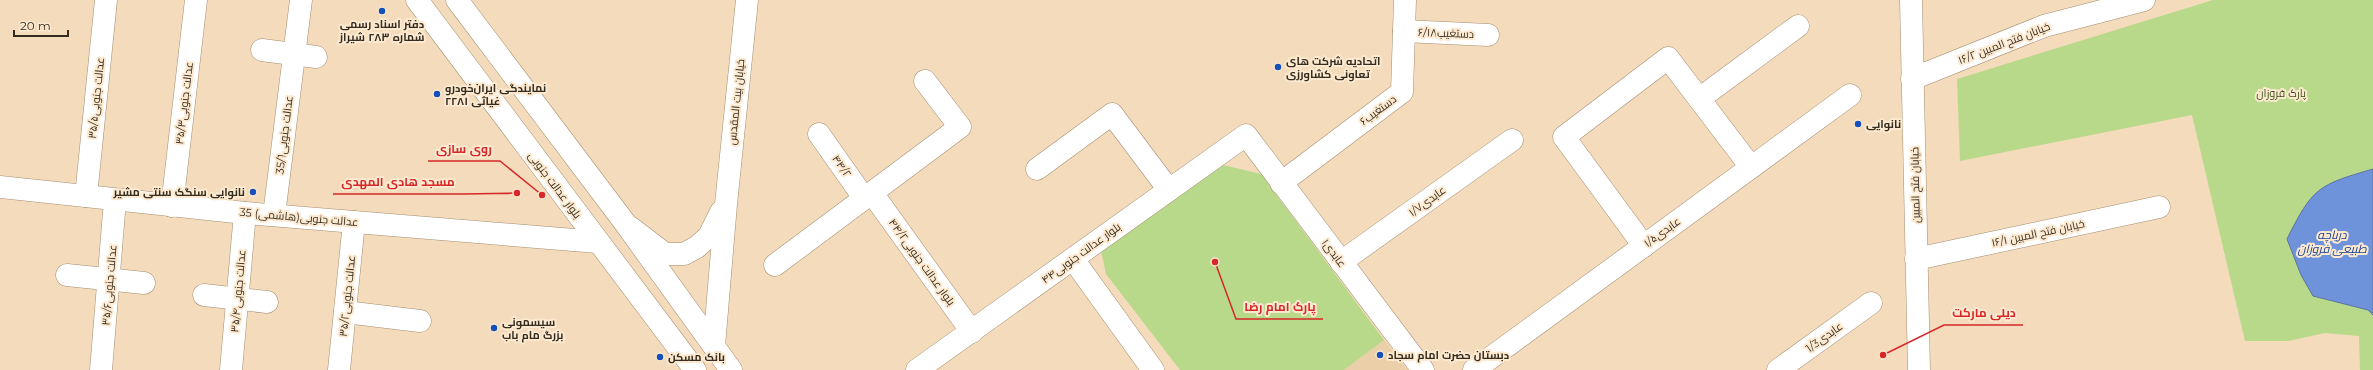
<svg xmlns="http://www.w3.org/2000/svg" width="2373" height="370" font-family="Montserrat,Cairo,sans-serif">
	<style>
		.built { fill: #ebcfa8 }
		.green { fill: #b8d98a }
		.water { fill: #6f93da; stroke: #5e74a2 }
		.lines { fill: none; stroke-linecap: round; stroke-linejoin: round }
		.minor-casing { stroke: #a58e71; stroke-width: 23 }
		.major-casing { stroke: #a58e71; stroke-width: 23 }
		.minor { stroke: #fff; stroke-width: 22 }
		.major { stroke: #fff; stroke-width: 22 }
		.poi-dot { fill: #144fba; stroke: #fce9cf; stroke-width: 1.5 }
		.labels { text-anchor: middle; stroke-width: 4; stroke-linejoin: round; paint-order: stroke }
		.poi-label { font-size: 11px; font-weight: bold; fill: #352c20; stroke: #fce9cf; text-anchor: start }
		.street-label { font-size: 11px; fill: #352c20; stroke: #fce9cf }
		.park-label { font-size: 11px; fill: #3c5117; stroke: #fce9cf }
		.water-label { font-size: 12px; font-style: italic; fill: #1a4093; stroke: #fce9cf }
		.leader { fill: none; stroke: #d62828; stroke-width: 1.5 }
		.callout-dot { fill: #d62828; stroke: #fce9cf; stroke-width: 1.5 }
		.callout-label { font-size: 12px; text-anchor: middle; font-weight: bold; fill: #d62828; stroke: #fce9cf; stroke-width: 4; stroke-linejoin: round; paint-order: stroke }
	</style>
	<rect width="100%" height="100%" fill="#f3dbbb"/>
	<!-- built -->
	<polygon class="built" points="1384,340 1407,370 1344,370"/>
	<!-- green -->
	<g class="green">
		<polygon points="2213,0 2373,0 2373,370 2360,370 2359,336 2325,333 2288,341 2245,341 2192,115 1960,161 1957,79"/>
		<polygon points="1223,165 1261,174 1384,340 1344,370 1180,370 1106,274 1101,250"/>
	</g>
	<!-- water -->
	<path class="water" d="M2373,169V315L2368,310L2313,296L2301,275L2287,239C2313,187 2318,185 2373,169Z"/>
	<g class="lines">
		<!-- minor casing -->
		<g class="minor-casing">
			<g id="minor">
				<polyline points="1911,0 1919,370"/>
				<polyline points="1404,31 1488,35"/>
				<polyline points="262,50 316,57"/>
				<polyline points="1912,79 2044,26 2144,0"/>
				<polyline points="1699,99 1798,26"/>
				<polyline points="819,134 864,198"/>
				<polyline points="1037,169 1112,114 1169,190"/>
				<polyline points="1281,183 1402,92 1405,0"/>
				<polyline points="0,187 245,213 598,242"/>
				<polyline points="872,193 972,332"/>
				<polyline points="86,196 106,0"/>
				<polyline points="172,206 196,0"/>
				<polyline points="274,215 301,0"/>
				<polyline points="631,228 665,254 684,254 697,247 709,236 721,212"/>
				<polyline points="1644,246 1564,137 1668,58 1751,167"/>
				<polyline points="1073,259 1153,370"/>
				<polyline points="1916,259 2159,207"/>
				<polyline points="1341,262 1512,140"/>
				<polyline points="775,265 960,127 925,81"/>
				<polyline points="67,275 144,283"/>
				<polyline points="204,295 267,302"/>
				<polyline points="345,312 420,321"/>
				<polyline points="714,346 726,204 747,0"/>
				<polyline points="101,370 115,200"/>
				<polyline points="231,370 245,213"/>
				<polyline points="339,370 354,222"/>
				<polyline points="917,370 1246,135 1423,370"/>
				<polyline points="1474,370 1850,95"/>
				<polyline points="1778,370 1871,303"/>
			</g>
		</g>
		<!-- major casing -->
		<g class="major-casing">
			<g id="major">
				<polyline points="417,0 695,370"/>
				<polyline points="457,0 625,223 731,370"/>
			</g>
		</g>
		<!-- minor -->
		<use href="#minor" class="minor"/>
		<!-- major -->
		<use href="#major" class="major"/>
	</g>
	<!-- markers -->
	<g class="poi-dot">
		<circle cx="382" cy="11" r="4"/>
		<circle cx="1278" cy="67" r="4"/>
		<circle cx="437" cy="94" r="4"/>
		<circle cx="1858" cy="124" r="4"/>
		<circle cx="253" cy="192" r="4"/>
		<circle cx="494" cy="328" r="4"/>
		<circle cx="1380" cy="355" r="4"/>
		<circle cx="660" cy="357" r="4"/>
	</g>
	<g class="labels">
		<!-- poi labels -->
		<g class="poi-label">
			<text x="382" y="28" text-anchor="middle">دفتر اسناد رسمی<tspan x="382" dy="13">شماره ۲۸۳ شیراز</tspan></text>
			<text x="1286" y="65">اتحادیه شرکت های<tspan x="1286" dy="13">تعاونی کشاورزی</tspan></text>
			<text x="445" y="92">نمایندگی ایران‌خودرو<tspan x="445" dy="13">غیاثی ۲۲۸۱</tspan></text>
			<text x="1866" y="128">نانوایی</text>
			<text x="245" y="196" text-anchor="end">نانوایی سنگک سنتی مشیر</text>
			<text x="502" y="326">سیسمونی<tspan x="502" dy="13">بزرگ مام باب</tspan></text>
			<text x="1388" y="359">دبستان حضرت امام سجاد</text>
			<text x="668" y="361">بانک مسکن</text>
		</g>
		<!-- street labels -->
		<g class="street-label">
			<text transform="translate(1446 33) rotate(2)" y="4">دستغیب۶/۱۸</text>
			<text transform="translate(2004 43) rotate(-21)" y="4">خیابان فتح المبین ۱۶/۲</text>
			<text transform="translate(96 98) rotate(-84)" y="4">عدالت جنوبی۳۵/۵</text>
			<text transform="translate(736 102) rotate(-84)" y="4">خیابان بیت المقدس</text>
			<text transform="translate(184 103) rotate(-83)" y="4">عدالت جنوبی۳۵/۳</text>
			<text transform="translate(1378 110) rotate(-37)" y="4">دستغیب۶</text>
			<text transform="translate(284 135) rotate(-83)" y="4">35/1عدالت جنوبی</text>
			<text transform="translate(842 166) rotate(55)" y="4">۴۴/۲</text>
			<text transform="translate(555 185) rotate(53)" y="4">بلوار عدالت جنوبی</text>
			<text transform="translate(1915 185) rotate(-91)" y="4">خیابان فتح المبین</text>
			<text transform="translate(1427 201) rotate(-36)" y="4">عابدی۱/۷</text>
			<text transform="translate(299 217) rotate(5)" y="4">35 عدالت جنوبی(هاشمی)</text>
			<text transform="translate(1662 232) rotate(-36)" y="4">عابدی۱/۵</text>
			<text transform="translate(2038 233) rotate(-12)" y="4">خیابان فتح المبین ۱۶/۱</text>
			<text transform="translate(1081 253) rotate(-36)" y="4">بلوار عدالت جنوبی۴۴</text>
			<text transform="translate(1334 253) rotate(53)" y="4">۱عابدی</text>
			<text transform="translate(922 262) rotate(54)" y="4">بلوار عدالت جنوبی۴۴/۲</text>
			<text transform="translate(109 285) rotate(-85)" y="4">عدالت جنوبی۳۵/۶</text>
			<text transform="translate(238 291) rotate(-85)" y="4">عدالت جنوبی۳۵/۴</text>
			<text transform="translate(347 296) rotate(-84)" y="4">عدالت جنوبی۳۵/۲</text>
			<text transform="translate(1824 337) rotate(-36)" y="4">عابدی1/3</text>
		</g>
		<!-- park labels -->
		<g class="park-label">
			<text x="2281" y="97">پارک فروزان</text>
		</g>
		<!-- water labels -->
		<g class="water-label">
			<text x="2332" y="239">دریاچه<tspan x="2332" dy="14">طبیعی فروزان</tspan></text>
		</g>
	</g>
	<!-- callouts -->
	<path class="leader" d="M542 195L500 161H428M517 193L463 194H333M1215 262L1236 319H1323M1883 355L1944 325H2023"/>
	<g class="callout-dot">
		<circle cx="542" cy="195" r="4"/>
		<circle cx="517" cy="193" r="4"/>
		<circle cx="1215" cy="262" r="4"/>
		<circle cx="1883" cy="355" r="4"/>
	</g>
	<g class="callout-label">
		<text x="464" y="153">روی سازی</text>
		<text x="398" y="186">مسجد هادی المهدی</text>
		<text x="1280" y="311">پارک امام رضا</text>
		<text x="1984" y="317">دیلی مارکت</text>
	</g>
	<!-- scale -->
	<path d="M14 30v6h54v-6" fill="none" stroke="#352c20" stroke-width="2"/>
	<text x="20" y="30" font-size="12" fill="#352c20" stroke="#fce9cf" stroke-width="3" paint-order="stroke">20 m</text>
</svg>
